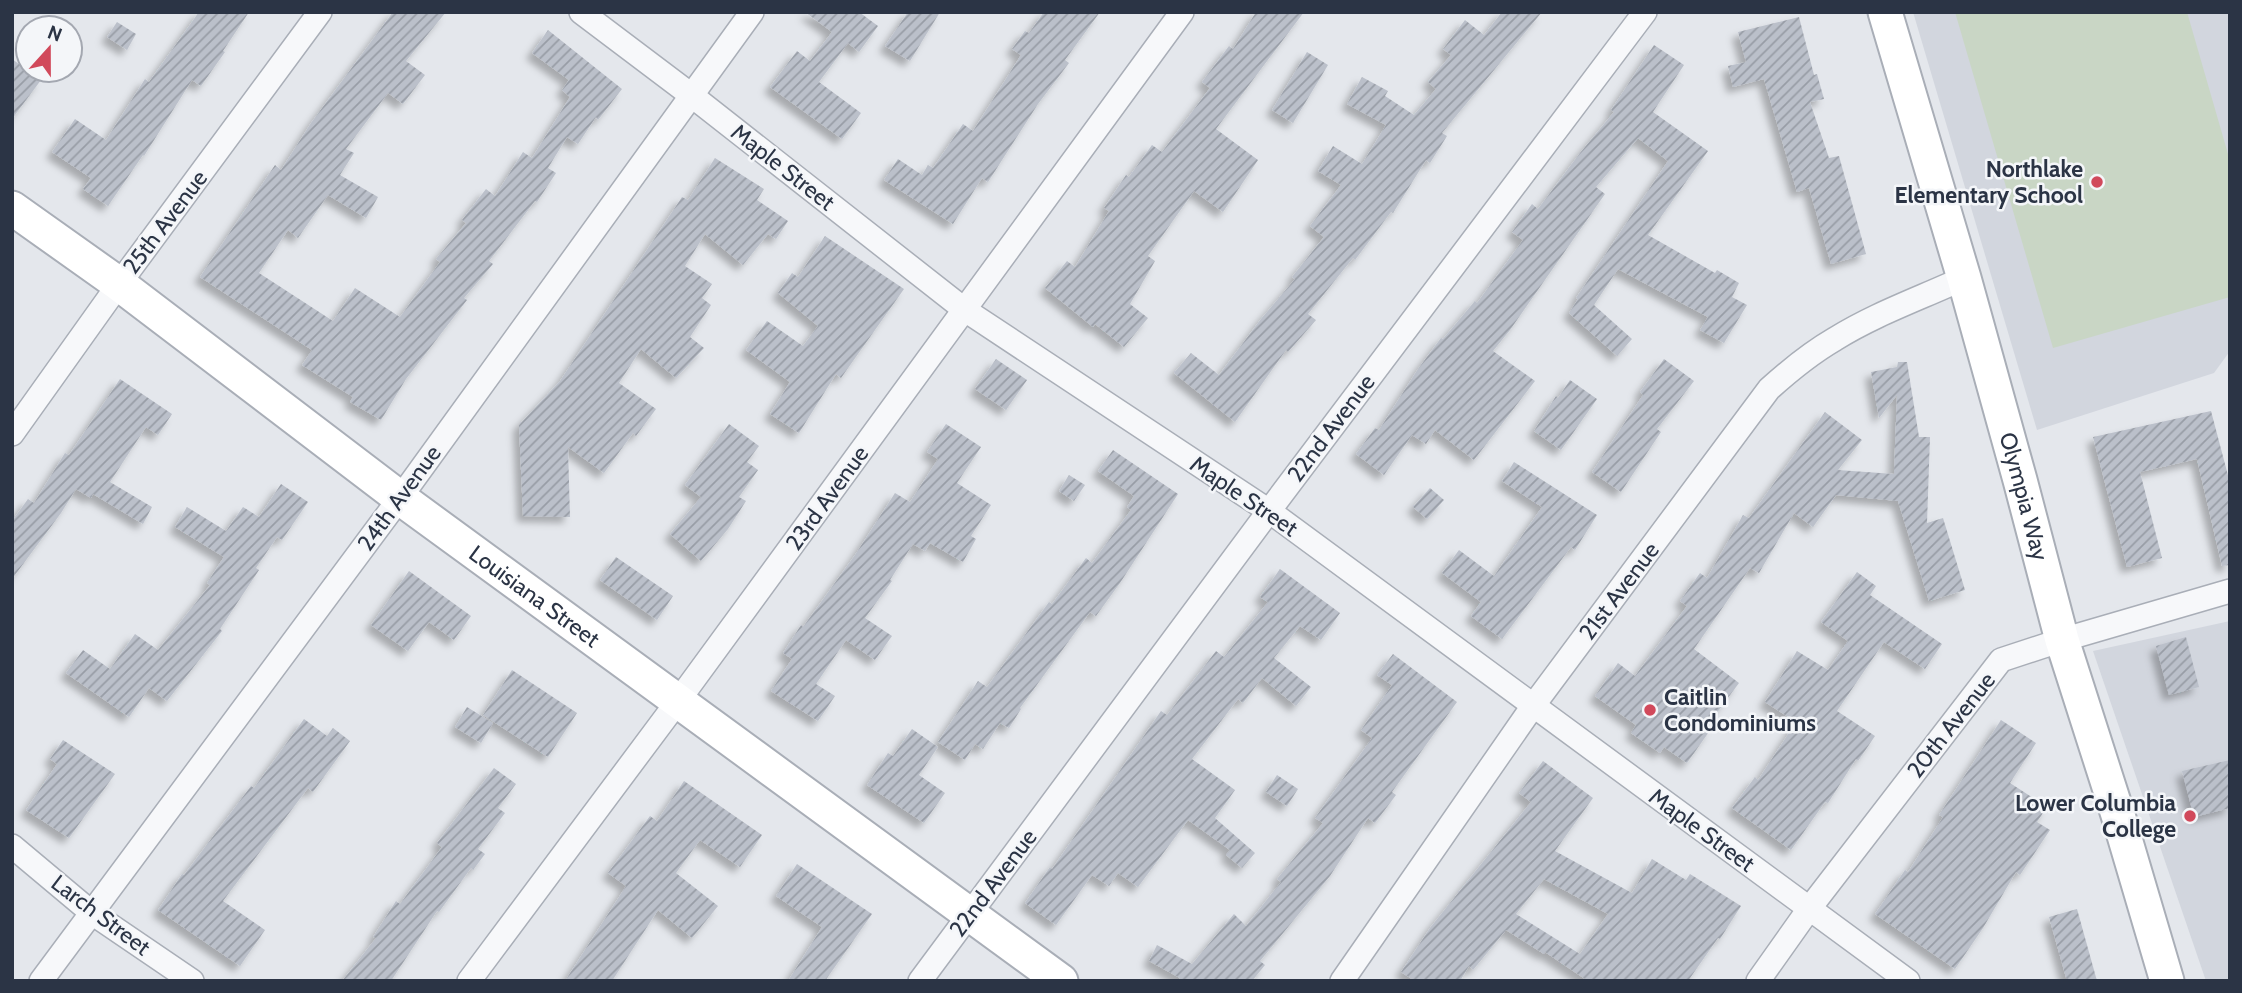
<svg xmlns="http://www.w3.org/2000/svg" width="2242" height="993" font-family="Cabin,sans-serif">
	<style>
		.built { fill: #d2d6de }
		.grass { fill: #c9d6c5 }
		.building { fill: url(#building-hatch); fill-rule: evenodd; filter: url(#shadow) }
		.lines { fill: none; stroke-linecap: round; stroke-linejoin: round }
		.street-casing { stroke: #a9aeb7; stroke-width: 26 }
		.secondary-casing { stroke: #a9aeb7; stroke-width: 37 }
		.street { stroke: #f7f8fa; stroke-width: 23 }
		.secondary { stroke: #fff; stroke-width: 33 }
		.poi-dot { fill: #d1495b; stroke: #f4f6f9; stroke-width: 2.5 }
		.labels { text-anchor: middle; stroke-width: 5; stroke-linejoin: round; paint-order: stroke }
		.street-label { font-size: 23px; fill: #2b3445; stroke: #f4f6f9 }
		.poi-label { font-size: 23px; font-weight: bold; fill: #2b3445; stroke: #f4f6f9; text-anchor: end }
	</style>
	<defs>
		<pattern id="building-hatch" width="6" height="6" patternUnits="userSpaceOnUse" patternTransform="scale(1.75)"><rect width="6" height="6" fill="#bbc0ca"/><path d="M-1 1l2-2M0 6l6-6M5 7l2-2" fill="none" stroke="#989da6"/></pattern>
		<filter id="shadow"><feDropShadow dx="-6" dy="6" stdDeviation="3.5" flood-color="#0004"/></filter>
	</defs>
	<rect width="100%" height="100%" fill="#e4e7ec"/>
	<!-- built -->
	<g class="built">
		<polygon points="1913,12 2230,12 2230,351 2214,373 2037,430"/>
		<polygon points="2230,621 2230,981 2206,981 2093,651"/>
	</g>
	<!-- grass -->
	<polygon class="grass" points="1955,12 2187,12 2230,161 2230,297 2053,348"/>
	<!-- building -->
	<g class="building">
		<polygon points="199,12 249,12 223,51 225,52 201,86 192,80 144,156 143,155 108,206 83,189 91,178 52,152 75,119 106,140 145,79 149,82"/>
		<polygon points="393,12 446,12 406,61 425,75 403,104 388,93 346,149 354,153 340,175 378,197 366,218 328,195 298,238 288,230 259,273 333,321 355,288 400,317 440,262 436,259 466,223 462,220 486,189 495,196 523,152 532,158 570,97 562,90 569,80 532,53 548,30 622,89 598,120 596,117 578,144 567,137 548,168 556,173 537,202 535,201 489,261 493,264 464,298 467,300 406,379 381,420 350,402 353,397 302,365 312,350 200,277 275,165 281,170 311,123"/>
		<polygon points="805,12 859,12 878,26 859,52 848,43 819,82 861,113 842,139 770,87 797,51 810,61 832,32"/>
		<polygon points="908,12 940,12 910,61 885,46"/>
		<polygon points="1044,12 1100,12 1065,60 1069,63 1038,104 988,182 982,178 953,224 884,180 898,159 922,175 928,165 933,168 963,124 973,131 1021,55 1012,49 1025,31 1029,33"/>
		<polygon points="1256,12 1304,12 1216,129 1258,160 1223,212 1194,191 1148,256 1155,261 1130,304 1148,318 1124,347 1095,324 1093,327 1045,288 1067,261 1075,267 1109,211 1104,208 1126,175 1129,177 1152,145 1162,152 1210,88 1202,82 1229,46 1233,49"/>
		<polygon points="1502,12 1542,12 1442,133 1447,136 1430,163 1426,160 1393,213 1391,212 1355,260 1353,258 1308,314 1316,320 1288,352 1286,350 1235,422 1174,373 1191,353 1219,375 1261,319 1295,279 1292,277 1324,237 1310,226 1341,185 1318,171 1333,146 1362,164 1386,125 1347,104 1362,77 1388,91 1385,96 1414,115 1436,89 1428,82 1451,55 1443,49 1465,20 1484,35"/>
		<polygon points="1799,17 1814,75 1817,74 1824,99 1810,102 1829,158 1839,156 1866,254 1831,264 1809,188 1797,192 1764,79 1733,87 1728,66 1746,62 1738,32"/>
		<polygon points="117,22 136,34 127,50 107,37"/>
		<polygon points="1654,45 1684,65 1653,112 1708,151 1648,235 1715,273 1717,270 1739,283 1732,297 1747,305 1724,343 1700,330 1708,317 1618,269 1594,305 1632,339 1617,356 1569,313 1578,299 1576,298 1668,161 1638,138 1596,187 1605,194 1510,330 1493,351 1535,381 1474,460 1435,430 1426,444 1412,435 1384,475 1356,454 1375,428 1379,430 1418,369 1441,338 1443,339 1475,301 1477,303 1523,240 1512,232 1532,204 1538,209 1580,153 1614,112 1611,110"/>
		<polygon points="1307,52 1328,65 1293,123 1272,110"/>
		<polygon points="12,59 41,80 12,119"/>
		<polygon points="715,158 764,189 757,200 788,221 776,239 768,234 743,265 705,234 685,266 712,284 702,298 711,305 690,337 704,348 676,378 641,349 619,383 656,409 636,436 633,433 604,473 568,447 570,517 523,516 519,425 560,381 682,197 688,200"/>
		<polygon points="825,236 904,289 841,378 836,374 799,433 770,414 790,382 746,350 767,321 803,346 818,326 778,293 792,273 798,277"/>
		<polygon points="996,359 1027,380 1006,410 975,389"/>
		<polygon points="1664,359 1694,381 1657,429 1661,432 1621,492 1592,472 1643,395 1640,392"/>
		<polygon points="1898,362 1907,362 1919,437 1930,437 1927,523 1943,518 1965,590 1929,601 1898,501 1836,495 1813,527 1794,513 1759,573 1750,568 1694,649 1739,683 1707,726 1711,729 1687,763 1664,747 1660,753 1631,733 1636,725 1595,696 1618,663 1635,676 1687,606 1680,601 1700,573 1707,578 1743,515 1749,518 1825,412 1862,440 1838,470 1894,474 1897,395 1879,418 1871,372 1897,367"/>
		<polygon points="120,379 172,414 158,435 146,427 110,482 152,507 143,524 93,494 91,498 76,489 61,513 12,579 12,521 28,499 34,503 65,453 69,455"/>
		<polygon points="1570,380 1597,399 1561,450 1534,431 1556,396 1558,398"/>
		<polygon points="2211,411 2230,483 2230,565 2222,566 2197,459 2140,472 2162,558 2127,567 2093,437"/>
		<polygon points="729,424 759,446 747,462 758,470 739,497 746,501 728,529 701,561 670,534 701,497 685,485"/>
		<polygon points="946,424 981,447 957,483 991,505 971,536 976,539 963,562 930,543 925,551 913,544 890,580 892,581 865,618 892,636 875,660 846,640 816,684 835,696 818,721 771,691 792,659 783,653 801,625 803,627 855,555 895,493 910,502 938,459 927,452"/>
		<polygon points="1113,450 1178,494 1120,583 1096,616 1090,612 1020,708 1021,709 1009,728 1000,723 983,749 975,744 965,760 938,742 978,681 987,687 1049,602 1052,604 1086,558 1092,563 1131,510 1127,507 1134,496 1098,471"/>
		<polygon points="1514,462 1597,515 1575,550 1571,547 1502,639 1471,616 1481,602 1442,573 1459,550 1494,576 1542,507 1502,481"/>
		<polygon points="1069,475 1085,485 1074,501 1059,491"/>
		<polygon points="281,484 308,502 282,540 277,537 256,568 259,570 220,629 222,631 167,701 149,688 129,717 66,673 83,650 110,669 135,634 158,650 210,585 207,583 224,557 175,527 187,507 226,531 243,507 259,517"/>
		<polygon points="1430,488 1444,500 1427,519 1413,507"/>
		<polygon points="616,557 673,596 657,620 600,580"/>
		<polygon points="1280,569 1340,613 1321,640 1300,626 1274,658 1311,687 1296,706 1262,678 1243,703 1238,699 1192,759 1235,790 1215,818 1255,853 1242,868 1226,855 1230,850 1188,820 1138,887 1118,873 1109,886 1092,875 1056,925 1025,903 1050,867 1052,869 1161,711 1167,715 1216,651 1224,657 1268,602 1260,597"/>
		<polygon points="409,571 471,616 454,640 429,622 408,651 371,625"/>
		<polygon points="1857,572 1876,586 1870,595 1942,644 1925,669 1884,642 1837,711 1875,736 1858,761 1856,759 1828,803 1825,802 1791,850 1732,808 1755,777 1758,780 1796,722 1765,702 1797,651 1828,670 1848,641 1821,622"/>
		<polygon points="2186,637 2199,687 2169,695 2156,646"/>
		<polygon points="1393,654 1457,702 1392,792 1396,795 1375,823 1368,818 1330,876 1260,961 1265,965 1252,981 1178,981 1180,978 1149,961 1157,945 1192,964 1234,914 1246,926 1281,882 1277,879 1323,823 1315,818 1372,738 1361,730 1392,685 1377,675"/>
		<polygon points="512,670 577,713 548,757 483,715"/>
		<polygon points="467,707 493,723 481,743 455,727"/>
		<polygon points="304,719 327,736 333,728 350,741 313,792 308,788 223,901 265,930 240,966 158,910 182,874 184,875 251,786 254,788"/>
		<polygon points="2001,720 2036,743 2010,783 2047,807 2037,822 2050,830 2020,875 2016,872 1983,928 1955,969 1875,914 1905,870 1908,872 1943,817 1939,815"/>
		<polygon points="912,729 938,747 919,775 945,793 924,823 867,785 888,753 893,756"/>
		<polygon points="63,740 115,774 69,838 26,810 57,764 50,759"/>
		<polygon points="2230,760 2230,808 2194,817 2182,771"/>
		<path d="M1543,761L1593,798L1555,851L1632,893L1652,859L1686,880L1690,874L1741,906L1720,939L1718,938L1688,981H1588L1545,952L1544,954L1506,930L1473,970L1469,966L1460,981H1415L1401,972L1430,928L1531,802L1519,793ZM1544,879L1608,914L1580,954L1516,914Z"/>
		<polygon points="494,768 516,784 498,808 505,813 478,849 485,854 473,870 471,868 439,912 437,911 391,981 342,981 376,938 373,937 396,901 400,904 442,847 437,843"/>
		<polygon points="1277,775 1298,789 1287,806 1266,792"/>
		<polygon points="684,781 762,835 740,867 700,840 676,873 718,906 692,938 658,910 612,981 565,981 626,886 608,873 650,816 657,821"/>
		<polygon points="797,864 872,914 825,981 788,981 822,927 776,896"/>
		<polygon points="2077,909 2097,981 2067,981 2049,917"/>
	</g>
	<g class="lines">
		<!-- street casing -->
		<g class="street-casing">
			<g id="street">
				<polyline points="581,12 691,95 965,310 1269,511 1908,981"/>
				<polyline points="12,434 119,284 320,12"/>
				<polyline points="12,846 92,913 192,981"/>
				<polyline points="41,981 400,498 752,12"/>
				<polyline points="469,981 678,701 1182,12"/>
				<polyline points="920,981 1269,511 1645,12"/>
				<path d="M1342,981L1533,706L1769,389C1790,370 1811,353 1835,339C1875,314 1921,298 1964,278"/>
				<polyline points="1758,981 1809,909 2001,660 2062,640 2230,591"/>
			</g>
		</g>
		<!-- secondary casing -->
		<g class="secondary-casing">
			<g id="secondary">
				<path id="s1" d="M1885,12L1964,278L2020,480L2062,640L2118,815L2167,981"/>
				<path id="s2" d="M12,208L119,284L400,498L1061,981"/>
			</g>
		</g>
		<!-- street -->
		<use href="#street" class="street"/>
		<!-- secondary -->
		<use href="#secondary" class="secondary"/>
	</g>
	<!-- markers -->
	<g class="poi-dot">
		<circle cx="2097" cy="182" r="7"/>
		<circle cx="1650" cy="710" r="7"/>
		<circle cx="2190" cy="816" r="7"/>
	</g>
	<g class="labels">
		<!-- street labels -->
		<g class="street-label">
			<text transform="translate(783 167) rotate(38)" y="8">Maple Street</text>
			<text transform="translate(165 222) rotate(-53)" y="8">25th Avenue</text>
			<text transform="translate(1331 428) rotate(-53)" y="8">22nd Avenue</text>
			<text transform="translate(1244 496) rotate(34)" y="8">Maple Street</text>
			<text dy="8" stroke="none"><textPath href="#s1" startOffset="504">Olympia Way</textPath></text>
			<text transform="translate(399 498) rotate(-54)" y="8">24th Avenue</text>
			<text transform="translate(827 498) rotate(-54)" y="8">23rd Avenue</text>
			<text transform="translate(1619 591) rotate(-53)" y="8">21st Avenue</text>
			<text dy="8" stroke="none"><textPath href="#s2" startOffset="651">Louisiana Street</textPath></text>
			<text transform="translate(1951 725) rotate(-52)" y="8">20th Avenue</text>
			<text transform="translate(1702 830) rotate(36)" y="8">Maple Street</text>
			<text transform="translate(993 883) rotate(-53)" y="8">22nd Avenue</text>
			<text transform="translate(101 915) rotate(37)" y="8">Larch Street</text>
		</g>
		<!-- poi labels -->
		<g class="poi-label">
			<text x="2083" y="177">Northlake<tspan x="2083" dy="26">Elementary School</tspan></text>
			<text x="1664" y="705" text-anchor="start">Caitlin<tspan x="1664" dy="26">Condominiums</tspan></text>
			<text x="2176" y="811">Lower Columbia<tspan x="2176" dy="26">College</tspan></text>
		</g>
	</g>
	<!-- border -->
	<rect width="2242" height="993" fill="none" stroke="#2b3445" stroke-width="28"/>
	<!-- north arrow -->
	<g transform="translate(49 49) rotate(21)"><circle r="33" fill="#f4f6f9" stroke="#a4a8b1" stroke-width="2"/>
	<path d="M0-5L12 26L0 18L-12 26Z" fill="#d1495b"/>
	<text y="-10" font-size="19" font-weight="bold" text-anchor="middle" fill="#2b3445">N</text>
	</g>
</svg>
